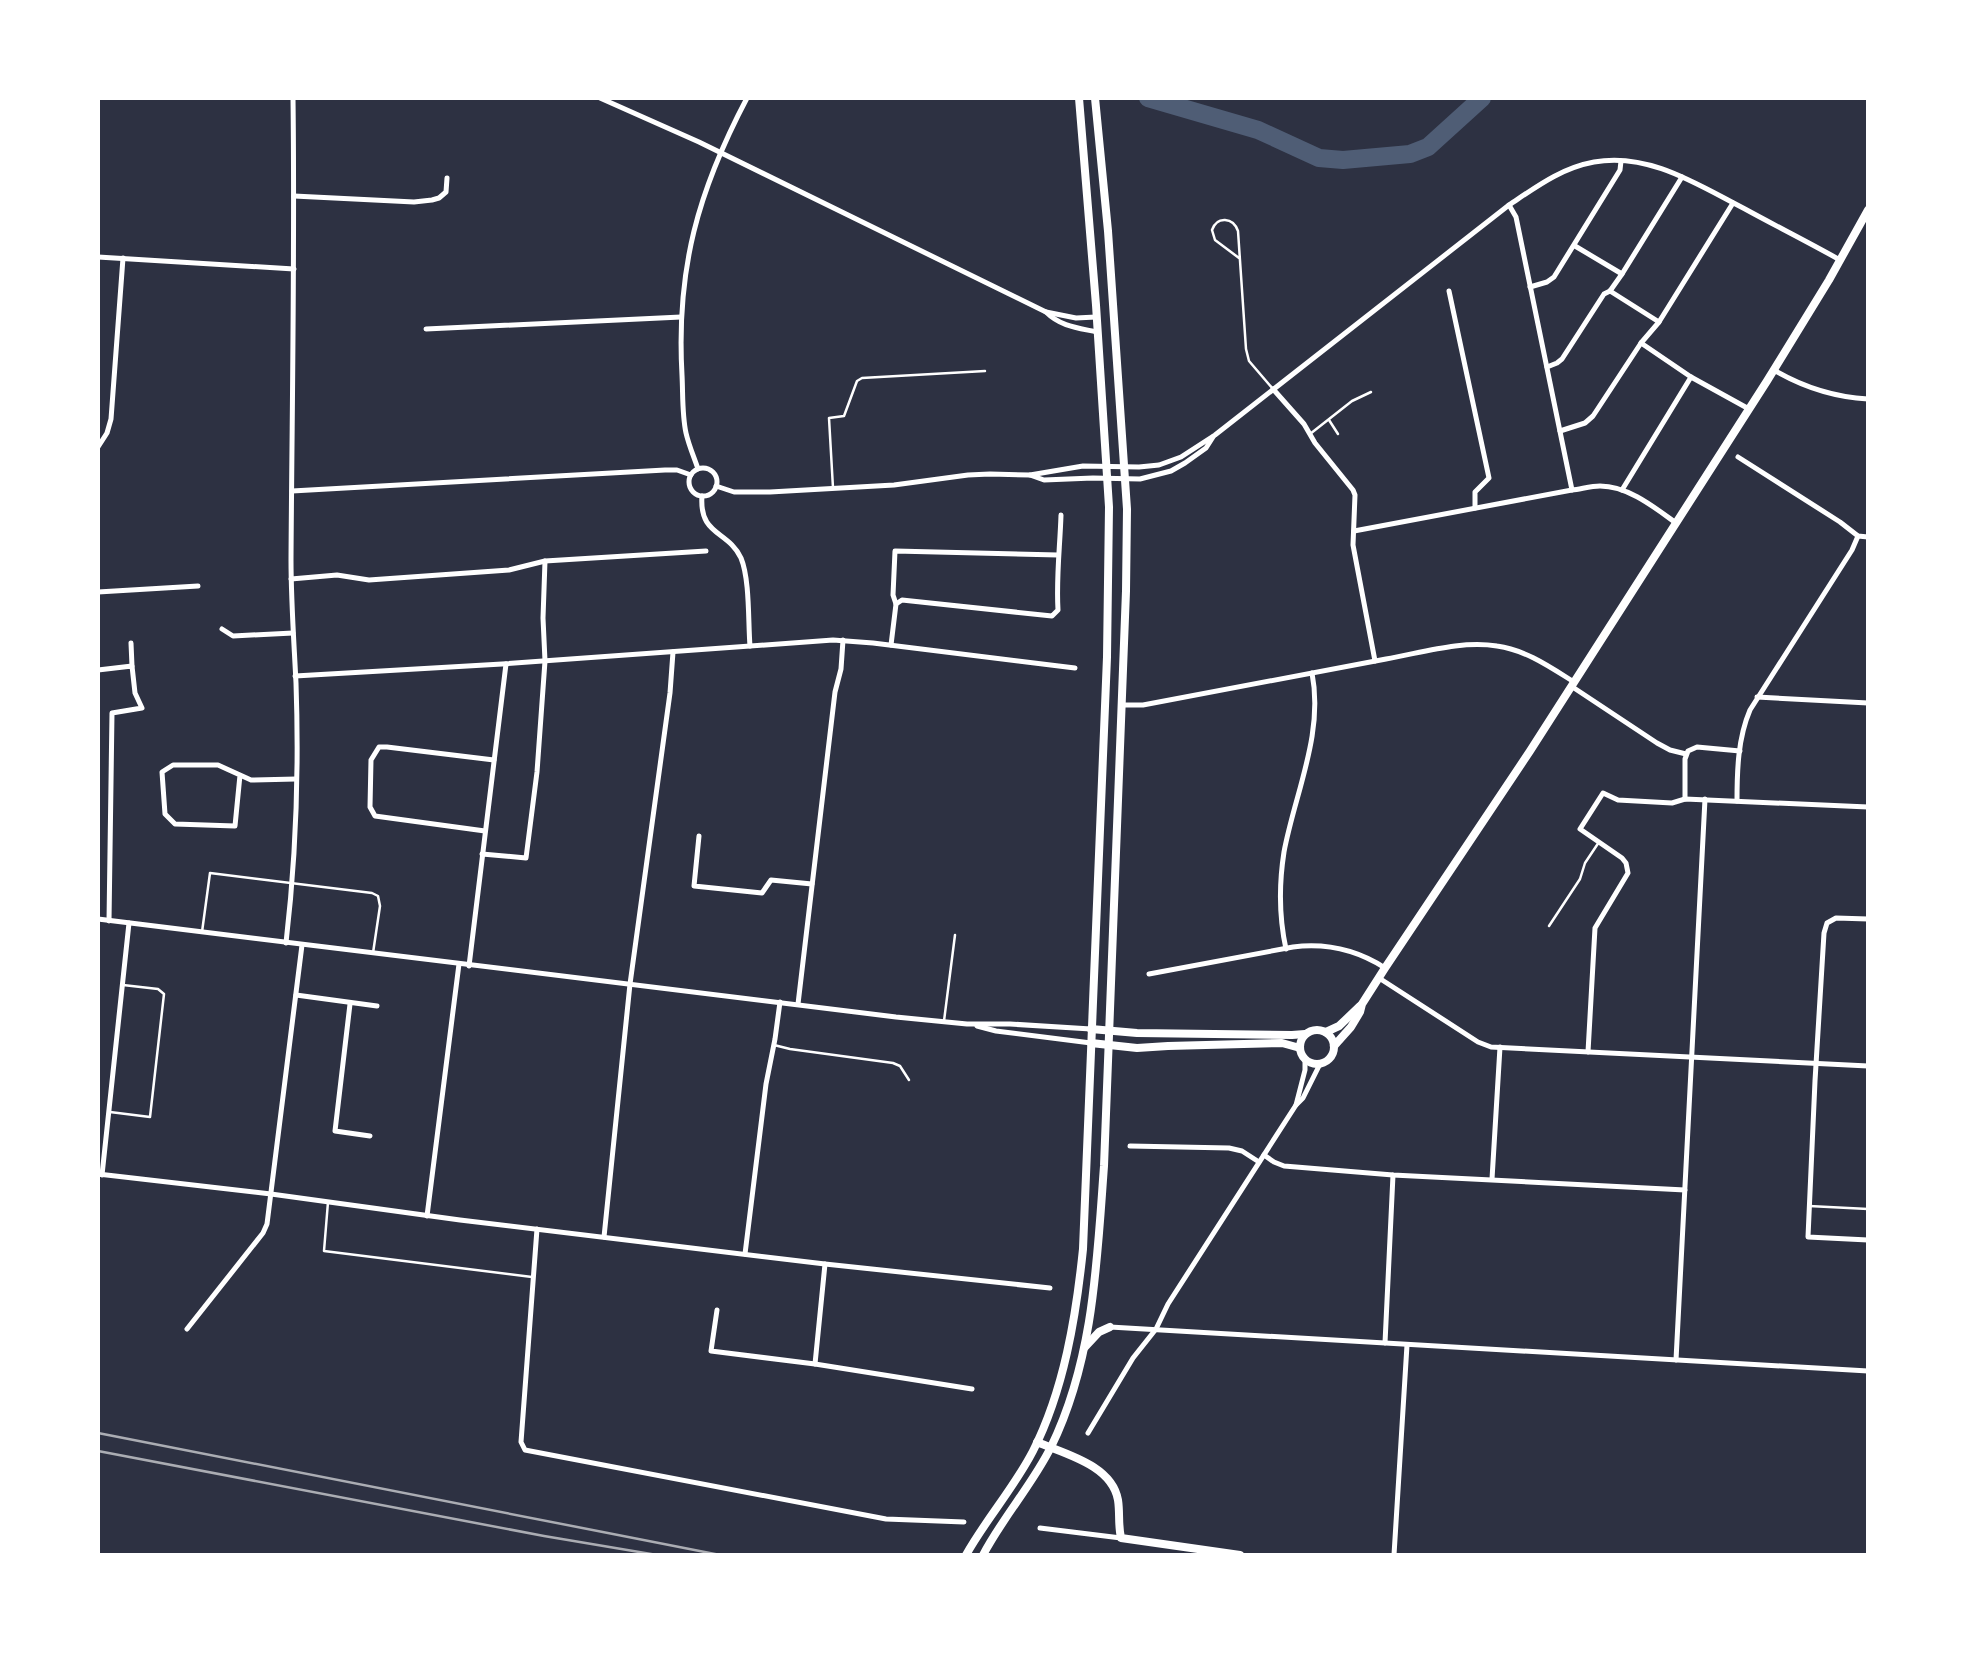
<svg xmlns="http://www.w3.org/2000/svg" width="1966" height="1653" font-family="'Noto Sans',sans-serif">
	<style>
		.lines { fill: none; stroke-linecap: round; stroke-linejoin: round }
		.river { stroke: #4f5d75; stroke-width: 18 }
		.service { stroke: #fff; stroke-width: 2.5 }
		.minor { stroke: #fff; stroke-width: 5 }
		.secondary { stroke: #fff; stroke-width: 8 }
		.rail { stroke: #abadb3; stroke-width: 2.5 }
	</style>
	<rect width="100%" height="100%" fill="#2d3142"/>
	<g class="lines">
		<!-- river -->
		<polyline class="river" points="1148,98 1258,130 1319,158 1343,160 1410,154 1428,147 1482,98"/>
		<!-- service -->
		<g class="service">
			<path d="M1239,258L1215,240L1212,230C1217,216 1233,217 1238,231L1246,349L1249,361L1273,389"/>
			<polyline points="1329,420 1338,434"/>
			<polyline points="1310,434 1352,401 1371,392"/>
			<polyline points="833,488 829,418 844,416 857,381 862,378 985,371"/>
			<polyline points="1549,926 1580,879 1585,863 1599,842"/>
			<polyline points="202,932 210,873 372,893 378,896 380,906 373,953"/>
			<polyline points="944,1021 955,935"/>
			<polyline points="774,1045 790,1049 893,1063 900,1066 909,1080"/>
			<polyline points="110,1112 150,1117 164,994 158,989 123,985"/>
			<polyline points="328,1202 324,1251 532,1277"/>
			<polyline points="1809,1206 1868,1209"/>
		</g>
		<!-- minor -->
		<g class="minor">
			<path d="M600,98L699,142L1046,312C1061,327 1079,328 1097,332"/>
			<polyline points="294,196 414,202 432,200 439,198 446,192 447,178"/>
			<polyline points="1509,205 1516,217 1572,490"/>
			<polyline points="1575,246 1622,274"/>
			<polyline points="98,257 294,269"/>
			<polyline points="1530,287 1547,282 1554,277 1620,170 1621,161"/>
			<polyline points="1449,291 1489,478 1475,492 1475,508"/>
			<polyline points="1610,291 1659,322"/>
			<polyline points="1046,312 1076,318 1096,317"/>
			<polyline points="426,329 681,317"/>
			<polyline points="1641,343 1691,377 1749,409"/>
			<polyline points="1547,367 1557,363 1562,359 1604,294 1610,291 1622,274 1682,177"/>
			<path d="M1774,370C1803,387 1835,397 1868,399"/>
			<polyline points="1273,389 1304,424 1315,443 1353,490 1355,495 1353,545 1375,661"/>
			<polyline points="1560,431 1585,423 1593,416 1641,343 1659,322 1733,203"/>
			<polyline points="98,447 107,433 111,419 123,258"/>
			<polyline points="1738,457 1840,522 1858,536 1868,537"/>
			<circle cx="703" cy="482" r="14"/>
			<path d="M698,469C694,457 689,446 686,433C682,415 683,394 682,375C676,269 698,191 747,98"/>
			<path d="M1030,475L1083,466L1139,467L1159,465L1181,457L1215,435L1509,205C1536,187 1561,168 1594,162C1649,152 1698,185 1745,209C1776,226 1808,242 1840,260"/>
			<polyline points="716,486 734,492 770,492 894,485 968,475 990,474 1030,475 1044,480 1093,478 1140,479 1171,471 1185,463 1206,448 1213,437"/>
			<polyline points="1622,490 1691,377"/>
			<polyline points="292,491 665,470 677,470 691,475"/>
			<path d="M702,496C699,536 728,530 741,558C750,580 748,622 750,646"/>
			<path d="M1354,531L1572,490C1581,489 1591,486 1600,486C1628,486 1654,507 1676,523"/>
			<polyline points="291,579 337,575 369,580 509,570 545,561 706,551"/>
			<polyline points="98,592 198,586"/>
			<polyline points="896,604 893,595 895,551 1058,555"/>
			<polyline points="222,629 233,636 293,633"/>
			<polyline points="131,643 132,666"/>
			<path d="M891,645L896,604L902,600L1052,616L1058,610C1056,578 1060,547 1061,515"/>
			<polyline points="98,670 132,666 135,693 142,708 112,713 109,921"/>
			<polyline points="295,676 502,664 833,640 873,643 1075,668"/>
			<polyline points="1571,686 1657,743 1670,750 1686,754"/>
			<polyline points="1757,697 1868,703"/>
			<path d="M1122,705H1143C1224,689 1305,674 1386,659C1421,653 1461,640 1497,646C1526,650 1550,667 1574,682"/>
			<polyline points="240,775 235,826 175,824 165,814 162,772 173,765 218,765 251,780 296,779"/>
			<polyline points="1685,799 1685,759 1688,751 1697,747 1740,751"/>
			<path d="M1737,801C1737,770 1738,738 1750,710L1852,550L1858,536"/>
			<polyline points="485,831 375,816 370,807 371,760 379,747 387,747 494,760"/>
			<polyline points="699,836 694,886 762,893 771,880 812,884"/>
			<polyline points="482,854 526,858 537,772 545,661 543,618 545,561"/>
			<polyline points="98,919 896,1017 967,1024 1010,1024 1091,1029"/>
			<polyline points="1868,919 1836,918 1827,923 1824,933 1815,1081 1808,1237 1868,1240"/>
			<path d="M286,943C296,857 299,768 296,683C294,642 291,601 291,560C292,406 295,252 293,98"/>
			<path d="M1286,949C1279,917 1279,884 1284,852C1295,793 1324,734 1312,673"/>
			<polyline points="469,966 506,664"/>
			<path d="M1149,974L1293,947C1325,943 1357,950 1385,968"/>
			<polyline points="1379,978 1478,1042 1491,1047 1868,1066"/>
			<polyline points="296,995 377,1006"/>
			<polyline points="350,1004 335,1131 370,1136"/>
			<polyline points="798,1004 835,692 841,669 843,640"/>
			<polyline points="977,1026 996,1031 1091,1043"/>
			<polyline points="1588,1052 1595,928 1628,873 1626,863 1622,858 1580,829 1603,793 1618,800 1672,803 1685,799 1868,807"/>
			<polyline points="1296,1105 1305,1070 1305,1059"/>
			<polyline points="1130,1146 1229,1148 1242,1151 1259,1162"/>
			<polyline points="1264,1155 1274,1162 1284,1166 1393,1175 1685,1190"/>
			<polyline points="98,1174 271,1194 460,1220 825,1264 1050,1288"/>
			<polyline points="102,1175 129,923"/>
			<polyline points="1492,1179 1500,1047"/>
			<polyline points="427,1216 459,964"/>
			<polyline points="537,1229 521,1442 525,1450 886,1519 964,1522"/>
			<polyline points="604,1237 630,984 670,693 673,652"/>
			<polyline points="745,1254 766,1084 775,1039 780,1002"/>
			<polyline points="717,1310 711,1351 815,1364 825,1264"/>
			<polyline points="1110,1327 1868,1371"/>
			<polyline points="187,1329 263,1233 267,1224 302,945"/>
			<polyline points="1385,1343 1393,1175"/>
			<polyline points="1676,1360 1705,799"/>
			<polyline points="815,1364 972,1389"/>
			<polyline points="1088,1433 1133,1358 1156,1329 1168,1304 1296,1105 1303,1098 1320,1064"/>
			<polyline points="1040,1528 1121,1538"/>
			<polyline points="1394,1555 1407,1345"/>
		</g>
		<!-- secondary -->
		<g class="secondary">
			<polyline points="1091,1029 1137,1033 1292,1035 1305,1034"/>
			<circle cx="1317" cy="1047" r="17"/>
			<polyline points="1326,1032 1339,1026 1360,1006"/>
			<polyline points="1091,1043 1137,1048 1168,1046 1282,1043 1300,1048"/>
			<polyline points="1334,1046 1351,1027 1360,1012 1362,1004 1385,968 1530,751 1767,381 1829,280 1868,210"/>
			<polyline points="1085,1347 1099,1332 1110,1327"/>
			<path d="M1037,1442C1065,1454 1112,1465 1118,1500C1120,1513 1118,1525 1121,1538L1240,1555"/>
			<path d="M966,1555C986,1519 1014,1488 1033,1451C1064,1390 1076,1317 1083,1249L1107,657L1109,507L1096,305L1079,98"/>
			<path d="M983,1555C1003,1517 1032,1485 1051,1447C1094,1359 1097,1260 1104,1166L1126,591L1127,509L1108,231L1095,98"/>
		</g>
		<!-- rail -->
		<g class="rail">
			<polyline points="98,1433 720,1555"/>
			<polyline points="98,1451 544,1536 657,1555"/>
		</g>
	</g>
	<!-- border -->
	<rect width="1966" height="1653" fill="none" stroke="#ffffff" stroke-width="200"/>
</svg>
